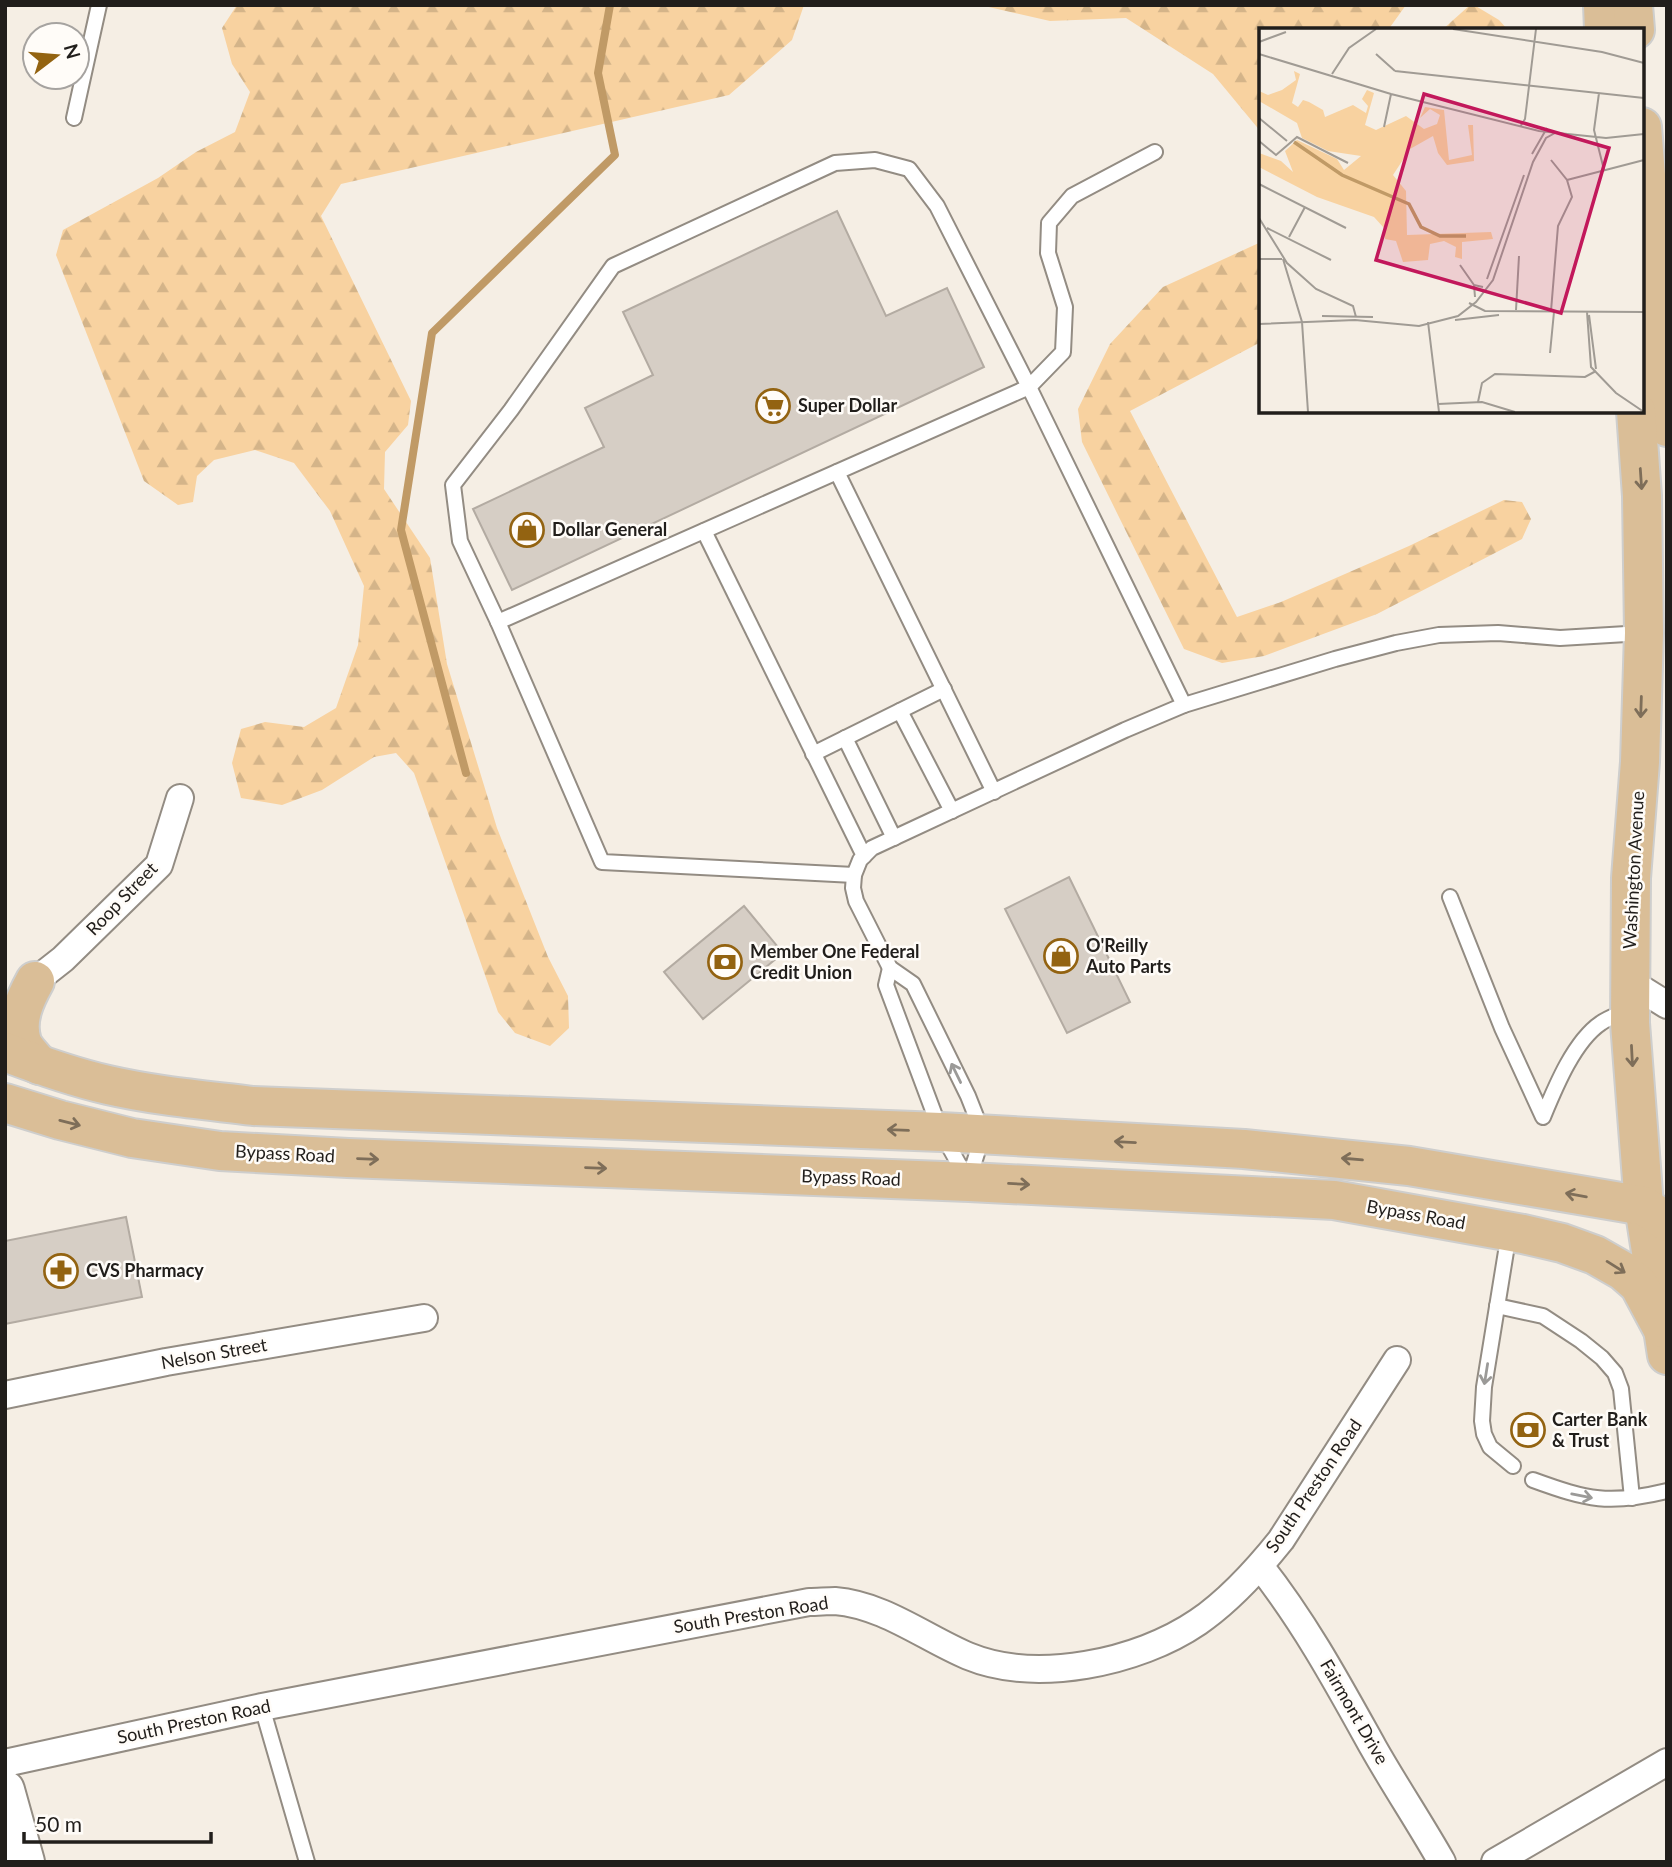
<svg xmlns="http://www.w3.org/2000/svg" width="1672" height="1867" font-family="Lato,sans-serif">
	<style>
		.forest { fill: url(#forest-firs) }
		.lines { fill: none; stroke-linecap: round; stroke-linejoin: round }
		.stream { stroke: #c09a66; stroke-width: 8 }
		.building { fill: #d6cec5; stroke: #b3aba2; stroke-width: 2 }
		.service-casing { stroke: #938c83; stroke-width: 18 }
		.minor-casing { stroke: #938c83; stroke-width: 30 }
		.secondary-casing { stroke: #938c83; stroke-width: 42 }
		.primary-casing { stroke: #cececd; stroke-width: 42 }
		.service { stroke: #fff; stroke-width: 14 }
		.minor { stroke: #fff; stroke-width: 26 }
		.secondary { stroke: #fff; stroke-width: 38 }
		.primary { stroke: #dabe97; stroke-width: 38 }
		.oneway { stroke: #7e6e59 }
		.oneway2 { stroke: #9b9a98 }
		.labels { text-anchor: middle; stroke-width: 5; stroke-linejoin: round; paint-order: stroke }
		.poi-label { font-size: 18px; font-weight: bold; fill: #211e1b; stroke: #fffcf8; text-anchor: start }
		.street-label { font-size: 18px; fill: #211e1b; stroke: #fffcf8 }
		.inset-river { fill: none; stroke: #c09a66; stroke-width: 3.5 }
		.inset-road { fill: none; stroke: #a09b94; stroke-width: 2 }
		.view { fill: #c2185b; fill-opacity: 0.15; stroke: #c2185b; stroke-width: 3.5 }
		.inset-edge { fill: none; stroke: #211e1b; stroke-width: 3.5 }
	</style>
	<defs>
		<pattern id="forest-firs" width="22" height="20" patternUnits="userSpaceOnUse" patternTransform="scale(1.75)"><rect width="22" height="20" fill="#f8d2a0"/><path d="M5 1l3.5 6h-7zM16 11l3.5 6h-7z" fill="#d4b489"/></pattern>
	</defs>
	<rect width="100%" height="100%" fill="#f5eee4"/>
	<!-- forest -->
	<g class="forest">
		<polygon points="237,5 804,5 792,40 729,95 341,184 321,216 411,401 408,425 385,452 384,489 430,558 447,664 497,828 548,957 568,996 569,1028 550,1046 515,1033 498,1012 414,773 396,753 374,757 322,790 282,805 241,798 232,763 241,729 265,722 304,727 336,708 358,645 364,586 330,511 294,463 255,450 214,460 197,476 193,502 178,505 144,481 56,255 63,230 158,178 196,152 235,132 250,92 232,64 222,28"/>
		<polygon points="980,5 1406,5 1388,30 1261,30 1261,132 1213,74 1126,18 1050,21"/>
		<polygon points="1470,5 1474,5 1499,20 1508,30 1442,30"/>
		<polygon points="1261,242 1261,342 1130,411 1237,617 1281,602 1409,546 1504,500 1522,502 1531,519 1522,539 1377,614 1264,656 1222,663 1184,649 1082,442 1078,409 1110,344 1163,287"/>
	</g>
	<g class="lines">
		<!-- stream -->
		<polyline class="stream" points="466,773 401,530 432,333 615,155 598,73 610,5"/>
	</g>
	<!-- building -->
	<g class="building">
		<polygon points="837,211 886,316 947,288 984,367 512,590 473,509 604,447 585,408 653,375 623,312"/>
		<polygon points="1069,877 1130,1002 1067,1033 1005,909"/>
		<polygon points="744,906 783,953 703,1019 664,972"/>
		<polygon points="126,1217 142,1297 5,1324 5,1241"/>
	</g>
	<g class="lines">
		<!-- service casing -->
		<g class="service-casing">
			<g id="service">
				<polyline points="74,118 99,5"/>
				<polyline points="837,472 994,792"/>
				<polyline points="704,531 864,856"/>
				<polyline points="498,622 460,541 453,485 511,410 613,266 835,163 875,160 909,169 937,206 1029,387 1184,705"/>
				<polyline points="900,711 952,811"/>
				<polyline points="845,738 894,838"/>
				<polyline points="813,754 944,689"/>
				<polyline points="854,875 602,862 498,622 1029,387 1063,352 1065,307 1048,253 1049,223 1072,196 1155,152"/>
				<path d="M1450,897L1502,1028L1543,1117C1555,1088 1574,1041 1601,1023C1608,1018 1617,1015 1626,1011"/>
				<polyline points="890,968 886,985 941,1132 966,1177"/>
				<polyline points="969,1179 983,1134 968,1096 913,984 890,968 856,901 853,888 854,875 860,860 872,848 1125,730 1184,705 1335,659 1396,643 1439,635 1498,633 1560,638 1643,633"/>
				<polyline points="1509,1233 1484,1387 1482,1421 1484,1434 1490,1447 1513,1466"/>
				<polyline points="1497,1306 1543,1316 1581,1341 1602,1358 1615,1373 1621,1389 1632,1498"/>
				<path d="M1533,1480C1588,1500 1609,1505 1667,1491"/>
				<polyline points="262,1707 307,1862"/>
			</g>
		</g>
		<!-- minor casing -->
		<g class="minor-casing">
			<g id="minor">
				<polyline points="35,981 63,959 159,865 180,798"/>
				<polyline points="1630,982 1667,1005"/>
				<polyline points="5,1395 166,1362 424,1318"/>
				<path d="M1260,1566C1305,1623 1338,1684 1373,1747C1395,1786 1420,1823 1442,1862"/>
				<path d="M5,1763L262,1707L809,1602C817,1602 827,1601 835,1601C884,1605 925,1638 968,1656C1036,1684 1138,1663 1198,1622C1230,1600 1257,1570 1281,1540L1397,1360"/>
				<polyline points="1495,1862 1667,1762"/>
			</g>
		</g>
		<!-- secondary casing -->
		<g class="secondary-casing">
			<polyline id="secondary" points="5,1790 25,1862"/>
		</g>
		<!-- primary casing -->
		<g class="primary-casing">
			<g id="primary">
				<polyline points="1603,5 1604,30"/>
				<polyline points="1633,5 1635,30"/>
				<polyline points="1642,127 1667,427"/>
				<polyline points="1636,411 1642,496 1644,633 1640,762 1631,878 1630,1023 1644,1206 1667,1355"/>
				<path d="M35,981C25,999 15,1020 22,1042C25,1050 34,1058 39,1065"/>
				<path d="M5,1052C39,1065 73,1077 108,1085C156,1096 204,1100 253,1106L941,1132L1244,1149L1409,1166L1644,1206L1667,1222"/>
				<polyline points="5,1103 60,1120 132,1138 220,1151 348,1158 969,1182 1334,1200 1523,1234 1562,1243 1595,1255 1623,1271 1639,1285 1662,1328"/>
			</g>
		</g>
		<!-- service -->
		<use href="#service" class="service"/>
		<!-- minor -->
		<use href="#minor" class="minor"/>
		<!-- secondary -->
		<use href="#secondary" class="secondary"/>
		<!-- primary -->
		<use href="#primary" class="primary"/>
	</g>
	<!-- one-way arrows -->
	<defs><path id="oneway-shaft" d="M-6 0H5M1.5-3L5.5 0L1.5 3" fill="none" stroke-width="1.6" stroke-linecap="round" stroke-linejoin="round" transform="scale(1.75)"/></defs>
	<g class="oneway">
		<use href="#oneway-shaft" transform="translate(1641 479) rotate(86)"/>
		<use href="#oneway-shaft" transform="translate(1641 707) rotate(92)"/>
		<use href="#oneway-shaft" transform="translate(1632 1056) rotate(87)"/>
		<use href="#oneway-shaft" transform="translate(70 1123) rotate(14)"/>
		<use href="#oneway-shaft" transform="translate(898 1130) rotate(-178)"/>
		<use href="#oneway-shaft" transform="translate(1125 1142) rotate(-177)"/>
		<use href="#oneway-shaft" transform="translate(368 1159) rotate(2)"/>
		<use href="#oneway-shaft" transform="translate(1352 1159) rotate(-175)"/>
		<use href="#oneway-shaft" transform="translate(596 1168) rotate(2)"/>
		<use href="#oneway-shaft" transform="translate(1019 1184) rotate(3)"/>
		<use href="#oneway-shaft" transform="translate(1576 1195) rotate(-170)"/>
		<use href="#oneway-shaft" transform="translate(1616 1267) rotate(32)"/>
	</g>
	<g class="oneway2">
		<use href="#oneway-shaft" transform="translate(956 1073) rotate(-116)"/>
		<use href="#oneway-shaft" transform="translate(1486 1374) rotate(99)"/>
		<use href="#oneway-shaft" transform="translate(1582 1496) rotate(11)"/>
	</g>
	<!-- icons -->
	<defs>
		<g id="supermarket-ring" transform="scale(1.75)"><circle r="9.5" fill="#fffcf8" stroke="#936311" stroke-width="1.5"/><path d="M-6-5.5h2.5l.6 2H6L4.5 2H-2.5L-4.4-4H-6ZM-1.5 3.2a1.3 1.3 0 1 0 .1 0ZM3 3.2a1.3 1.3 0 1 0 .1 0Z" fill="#936311"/></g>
		<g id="shop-ring" transform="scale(1.75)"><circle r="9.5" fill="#fffcf8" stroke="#936311" stroke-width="1.5"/><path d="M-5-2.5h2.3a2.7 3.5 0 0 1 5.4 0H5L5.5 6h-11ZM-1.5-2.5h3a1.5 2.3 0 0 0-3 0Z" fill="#936311"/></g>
		<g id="bank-ring" transform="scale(1.75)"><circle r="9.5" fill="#fffcf8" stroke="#936311" stroke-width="1.5"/><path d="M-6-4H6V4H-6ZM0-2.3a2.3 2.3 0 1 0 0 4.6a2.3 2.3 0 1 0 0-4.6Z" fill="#936311"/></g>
		<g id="pharmacy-ring" transform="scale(1.75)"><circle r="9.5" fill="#fffcf8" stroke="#936311" stroke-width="1.5"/><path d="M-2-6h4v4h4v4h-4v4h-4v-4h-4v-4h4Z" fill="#936311"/></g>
	</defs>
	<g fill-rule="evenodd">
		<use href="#supermarket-ring" x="773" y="406"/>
		<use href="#shop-ring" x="527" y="530"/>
		<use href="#shop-ring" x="1061" y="956"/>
		<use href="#bank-ring" x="725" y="962"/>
		<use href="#pharmacy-ring" x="61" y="1271"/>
		<use href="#bank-ring" x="1528" y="1430"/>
	</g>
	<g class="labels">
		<!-- poi labels -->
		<g class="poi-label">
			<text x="798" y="412">Super Dollar</text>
			<text x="552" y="536">Dollar General</text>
			<text x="1086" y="952">O'Reilly<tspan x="1086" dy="21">Auto Parts</tspan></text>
			<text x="750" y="958">Member One Federal<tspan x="750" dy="21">Credit Union</tspan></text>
			<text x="86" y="1277">CVS Pharmacy</text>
			<text x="1552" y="1426">Carter Bank<tspan x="1552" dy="21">&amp; Trust</tspan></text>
		</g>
		<!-- street labels -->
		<g class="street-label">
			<text transform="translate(1634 870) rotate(-87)" y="6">Washington Avenue</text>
			<text transform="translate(122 899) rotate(-46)" y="6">Roop Street</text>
			<text transform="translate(285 1154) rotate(3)" y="6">Bypass Road</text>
			<text transform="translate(851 1178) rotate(2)" y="6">Bypass Road</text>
			<text transform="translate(1416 1215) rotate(10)" y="6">Bypass Road</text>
			<text transform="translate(214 1354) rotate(-10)" y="6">Nelson Street</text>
			<text transform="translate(1314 1486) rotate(-56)" y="6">South Preston Road</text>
			<text transform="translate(751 1615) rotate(-9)" y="6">South Preston Road</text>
			<text transform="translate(1354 1712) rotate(60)" y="6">Fairmont Drive</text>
			<text transform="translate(194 1722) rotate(-12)" y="6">South Preston Road</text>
		</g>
	</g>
	<!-- overview -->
	<g transform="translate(1259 28)">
		<rect width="385" height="385" fill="#f5eee4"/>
		<path d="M35,43L41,46L33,75L39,79L44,72L50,74L64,82L66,89L94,77L107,85L109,78L103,71L108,62L115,65L106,97L117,102L147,88L165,101L178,96L181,87L171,81L161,90L166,79L185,82L190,132L213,127L209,97H214L215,133L188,137L179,125L174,108L151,121L134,147L147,163L148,207L232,204L234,211L203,214V231L196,229L197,219L185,213L171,216L169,232L144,234L137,213L126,211L125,200L115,189L58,169L0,139V125L22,133L34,144L26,123L38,112L78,131L85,142L102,128L69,123L43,110L38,95L0,73V63L9,67L23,62L37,52Z" fill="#f8d2a0"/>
		<path class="inset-river" d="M35,114L83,147L150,176L162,199L181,208H207"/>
		<path class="inset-road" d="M194,1L343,24L385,35M0,14L27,4M0,26L132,66L280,103L347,110L385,106M117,26L136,43M136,43L385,70M73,46L90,20L117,1M340,65L335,102L345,142M0,90L28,113M125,99L132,66M261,99L266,91L277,1M0,113L17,127L38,109L89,135M273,126L288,100M292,132L308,152L313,169L299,198L292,283M308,152L385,132M0,156L87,200M0,190L28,235L57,261L94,278L97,289M8,200L72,232M30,209L46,179M0,231H23M24,231L43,294L49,384M201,237L215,257M228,251L265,147M216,269L215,257L224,259M210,275L226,283L385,284M257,282L260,228M328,284L332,339L357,365L385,384M330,287L337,341M63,288L114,289M196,292L240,287M169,294L180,384M0,296L96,292L160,298L199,288L217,274L234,252L274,134L287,110L296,105M291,325L295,284M219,374L223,355L236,346L326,349L337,343M179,376L223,374L256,384"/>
		<path class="view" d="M165,66L350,120L302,285L117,232Z"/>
		<rect width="385" height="385" class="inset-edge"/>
	</g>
	<!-- border -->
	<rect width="1672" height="1867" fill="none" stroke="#211e1b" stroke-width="14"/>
	<!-- north arrow -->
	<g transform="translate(56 56) rotate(74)"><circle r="33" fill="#fffcf8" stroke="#a6a3a0" stroke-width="2"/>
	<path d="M0-5L12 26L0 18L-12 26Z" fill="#936311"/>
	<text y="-10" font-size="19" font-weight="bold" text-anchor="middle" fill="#211e1b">N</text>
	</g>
	<!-- scale -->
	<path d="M24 1832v10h187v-10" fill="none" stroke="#211e1b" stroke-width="3.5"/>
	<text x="35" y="1832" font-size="21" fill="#211e1b" stroke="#fffcf8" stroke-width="5" paint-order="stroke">50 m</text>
</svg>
